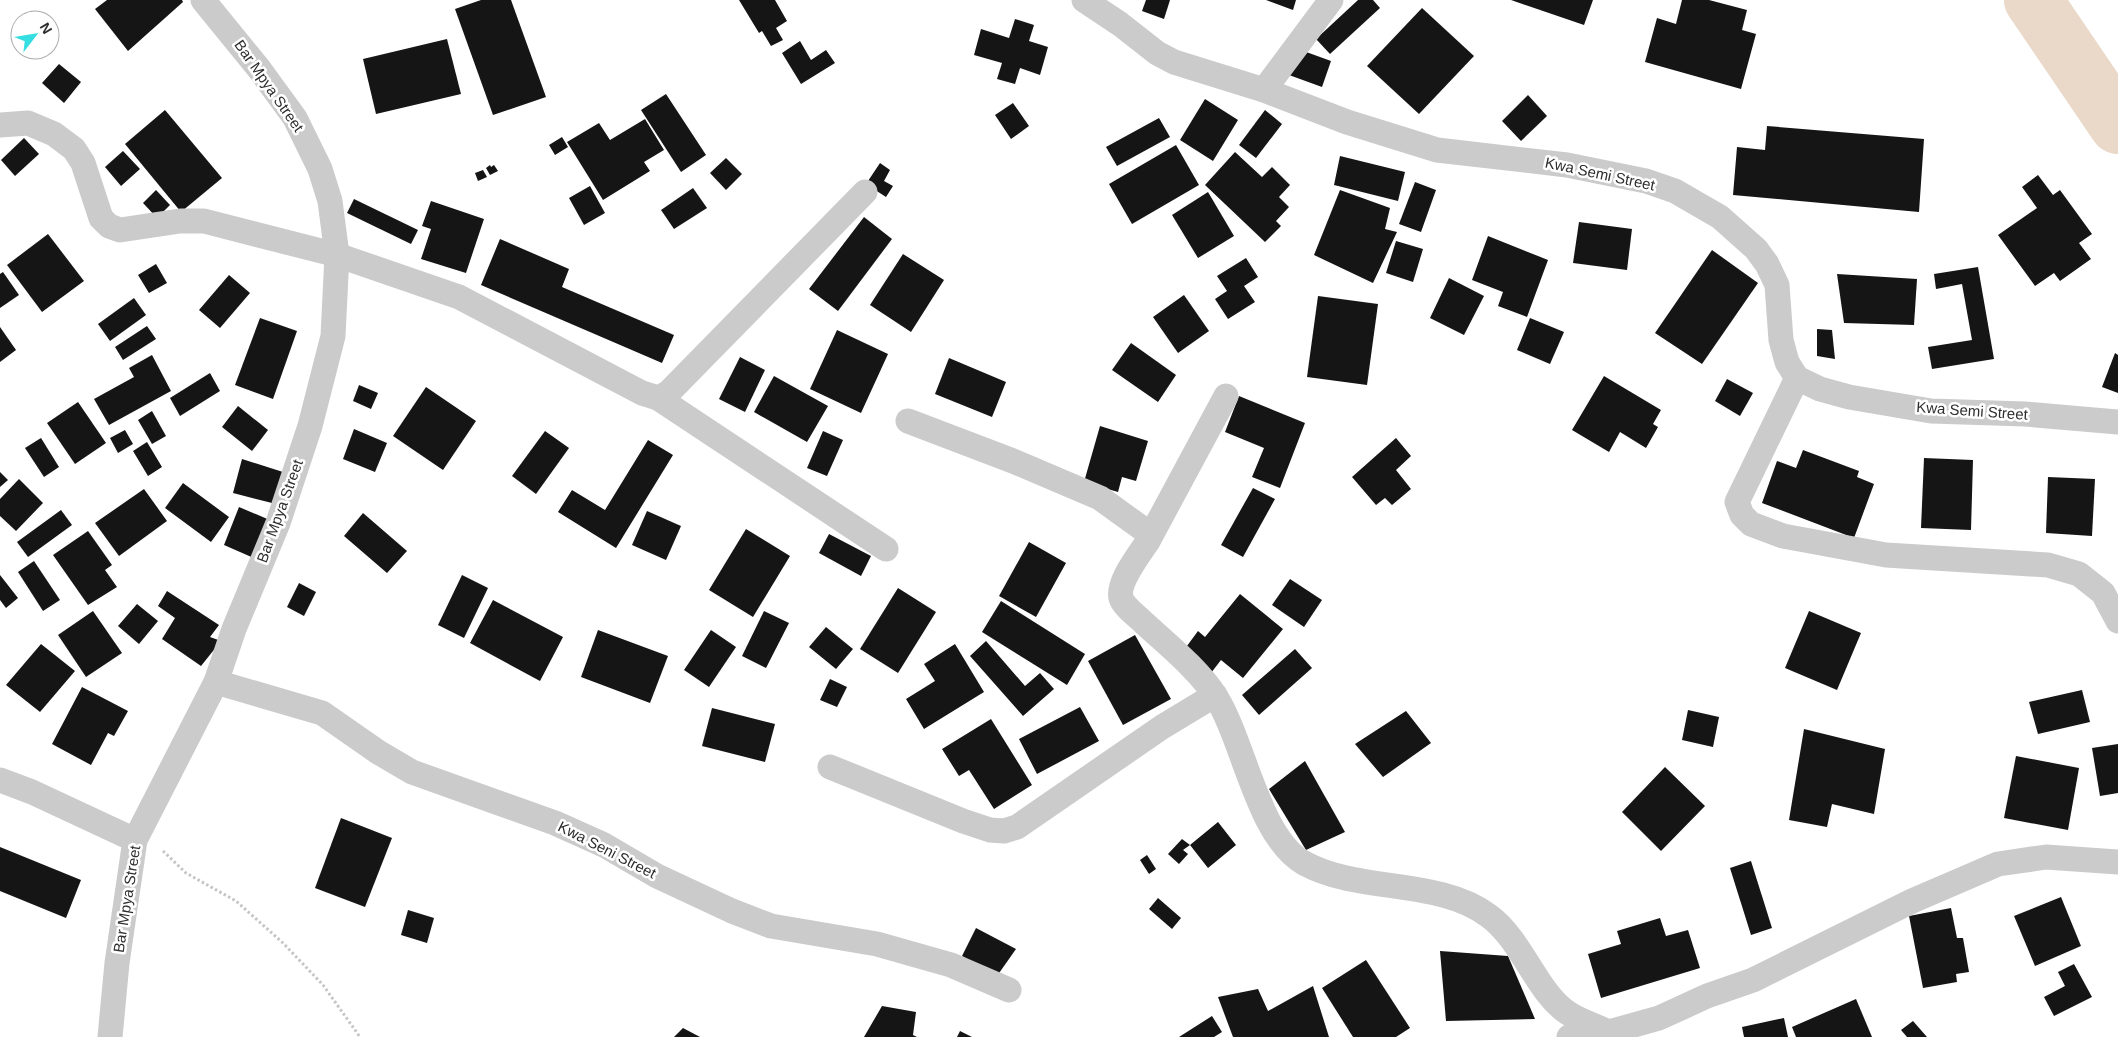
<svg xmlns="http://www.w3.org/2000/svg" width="2118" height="1037" font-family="Arial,sans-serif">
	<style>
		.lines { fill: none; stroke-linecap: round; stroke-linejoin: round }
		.river { stroke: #ead9c9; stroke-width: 58 }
		.building { fill: #151515 }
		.path { stroke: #c5c5c5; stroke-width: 3; stroke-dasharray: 2.5 2.5; stroke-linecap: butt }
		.minor { stroke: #cbcbcb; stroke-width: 25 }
		.labels { text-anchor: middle; stroke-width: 5; stroke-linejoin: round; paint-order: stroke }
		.street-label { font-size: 15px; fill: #2e2e2e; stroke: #fff }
	</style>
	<rect width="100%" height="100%" fill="#fff"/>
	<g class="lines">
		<!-- river -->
		<polyline class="river" points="2033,0 2118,125"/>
	</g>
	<!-- building -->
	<g class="building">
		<polygon points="107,0 182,0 183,2 128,51 95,9"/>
		<polygon points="481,0 511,0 546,97 493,115 455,9"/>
		<polygon points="739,0 775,0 787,21 776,28 783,40 771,46 762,31 759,33"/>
		<polygon points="1146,0 1170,0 1164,19 1142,11"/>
		<polygon points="1266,0 1296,0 1293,10"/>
		<polygon points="1358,0 1373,0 1380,8 1330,54 1316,39"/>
		<polygon points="1511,0 1593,0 1584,25"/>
		<polygon points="1682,0 1709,0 1747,10 1742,30 1756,34 1741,89 1645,62 1657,18 1676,24"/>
		<polygon points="1422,8 1474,56 1419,114 1367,66"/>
		<polygon points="1015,19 1034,25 1029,41 1048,47 1040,75 1020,68 1015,84 997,79 1002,63 974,55 981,29 1009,38"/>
		<polygon points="447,39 461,94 376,114 363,59"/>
		<polygon points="800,41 811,60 826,50 835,63 801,84 782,53"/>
		<polygon points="1298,49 1331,61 1322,87 1289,75"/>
		<polygon points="59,64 81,82 64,103 42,83"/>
		<polygon points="666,94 706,155 681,172 641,110"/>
		<polygon points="1528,95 1547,116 1521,141 1502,121"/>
		<polygon points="1205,99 1238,120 1213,161 1180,140"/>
		<polygon points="1013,103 1029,126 1011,139 995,115"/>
		<polygon points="165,110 222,178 181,212 125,144"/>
		<polygon points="1265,110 1282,124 1256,158 1239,145"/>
		<polygon points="1159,118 1170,137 1117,166 1106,147"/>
		<polygon points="645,119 664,150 644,162 650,171 603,200 567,142 599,123 610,140"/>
		<polygon points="1767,126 1924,139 1919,212 1733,195 1737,147 1765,150"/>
		<polygon points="562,137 568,147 555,155 549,145"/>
		<polygon points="24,138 39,154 15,176 1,160"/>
		<polygon points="1176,145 1199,185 1132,224 1109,184"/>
		<polygon points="123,151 140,169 121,186 105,167"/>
		<polygon points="1235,152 1262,177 1272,167 1290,185 1279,197 1289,207 1276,221 1281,226 1265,242 1205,185"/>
		<polygon points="1340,156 1405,172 1398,201 1334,185"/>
		<polygon points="726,158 742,174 726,190 710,173"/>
		<polygon points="880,163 890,170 884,181 893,186 886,197 866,184"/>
		<polygon points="490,165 491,167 494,165 498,171 490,175 486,168"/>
		<polygon points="483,170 487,177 478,181 475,173"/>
		<polygon points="2038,175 2053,195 2060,190 2092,234 2079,243 2091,259 2060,281 2054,273 2035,286 1998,235 2037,208 2022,187"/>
		<polygon points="1415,182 1436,190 1421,232 1399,224"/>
		<polygon points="590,186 605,213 584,225 569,198"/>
		<polygon points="693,188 707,208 674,229 661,210"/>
		<polygon points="156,190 170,205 157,218 143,203"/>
		<polygon points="1340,190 1390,208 1385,229 1397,232 1373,283 1314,255"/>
		<polygon points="1208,192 1234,236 1198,258 1172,215"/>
		<polygon points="354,199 418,230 411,244 347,213"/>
		<polygon points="431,201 484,219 466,273 421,259 431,229 422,226"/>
		<polygon points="864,217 892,239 838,311 809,289"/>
		<polygon points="1579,222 1632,229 1627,270 1573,263"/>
		<polygon points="48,234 84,281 42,312 7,265"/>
		<polygon points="1488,236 1548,260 1527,317 1498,306 1503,292 1472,280"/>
		<polygon points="500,239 569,269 562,287 674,335 662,363 481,285"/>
		<polygon points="1396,241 1423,249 1413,282 1386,273"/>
		<polygon points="1712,250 1758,283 1702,364 1655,333"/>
		<polygon points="903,254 944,280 911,332 870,305"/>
		<polygon points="1246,258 1258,277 1244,286 1255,302 1228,319 1215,299 1227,291 1217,276"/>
		<polygon points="156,264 167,283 149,293 138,275"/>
		<polygon points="1978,267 1994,359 1932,369 1928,347 1972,340 1962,284 1936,289 1934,274"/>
		<polygon points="3,272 19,295 0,308 0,274"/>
		<polygon points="1837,274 1917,279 1914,325 1844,323"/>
		<polygon points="229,275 250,293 220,328 199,310"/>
		<polygon points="1449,278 1484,296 1464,335 1430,318"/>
		<polygon points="1184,295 1209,331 1178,353 1153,317"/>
		<polygon points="1318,296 1378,304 1367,385 1307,377"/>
		<polygon points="134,298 146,315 110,341 98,324"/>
		<polygon points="260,318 297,331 273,399 235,385"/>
		<polygon points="1530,318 1564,332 1550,364 1517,350"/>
		<polygon points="147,326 156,339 123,360 115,347"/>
		<polygon points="0,327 16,350 0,362"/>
		<polygon points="1817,329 1832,330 1835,359 1817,356"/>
		<polygon points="837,330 888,354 861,413 810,389"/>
		<polygon points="1131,343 1176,375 1158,402 1112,370"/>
		<polygon points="2115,353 2118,355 2118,393 2102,387"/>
		<polygon points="152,355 171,391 109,425 94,399 134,377 129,368"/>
		<polygon points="740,357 765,370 745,412 719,399"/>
		<polygon points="949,358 1006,382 992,417 935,394"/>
		<polygon points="210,373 220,391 180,416 170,398"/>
		<polygon points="774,376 828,406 807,442 754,412"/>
		<polygon points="1604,376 1661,410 1653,424 1658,427 1646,448 1620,432 1609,452 1572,430"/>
		<polygon points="1727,379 1753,393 1740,416 1715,401"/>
		<polygon points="359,385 378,393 371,409 353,401"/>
		<polygon points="426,387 476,421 443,470 393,436"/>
		<polygon points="1239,396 1305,423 1280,488 1252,477 1264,448 1225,432"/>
		<polygon points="78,402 106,443 75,464 47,423"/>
		<polygon points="238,406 268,430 252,451 222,427"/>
		<polygon points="152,411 166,436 152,444 138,420"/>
		<polygon points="1100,426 1148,441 1136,481 1122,477 1118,492 1084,482"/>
		<polygon points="354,429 387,443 375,472 343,459"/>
		<polygon points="125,430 133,444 118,453 110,438"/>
		<polygon points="545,431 569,448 536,494 512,476"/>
		<polygon points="823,431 843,440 827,476 807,468"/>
		<polygon points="41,438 59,467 44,477 25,448"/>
		<polygon points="1396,438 1411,456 1396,470 1411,489 1392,505 1385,498 1376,505 1352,477"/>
		<polygon points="648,440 673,455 616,548 558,512 572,490 605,510"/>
		<polygon points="147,442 162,467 148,476 133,451"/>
		<polygon points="1803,450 1859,471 1857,477 1874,484 1854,538 1762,503 1777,461 1796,468"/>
		<polygon points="1924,458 1973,460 1971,530 1921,528"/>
		<polygon points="242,459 283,472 272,503 233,493"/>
		<polygon points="0,472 8,480 0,487"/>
		<polygon points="2048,477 2095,479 2092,536 2046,533"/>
		<polygon points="19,479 43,503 16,531 0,516 0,499"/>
		<polygon points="183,483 229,517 211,542 165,508"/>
		<polygon points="1253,488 1275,499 1243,557 1221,545"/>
		<polygon points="144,489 167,521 119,556 95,523"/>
		<polygon points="239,507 272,521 256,559 224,545"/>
		<polygon points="61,510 72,525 28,557 17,542"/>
		<polygon points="647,511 681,526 666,560 632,545"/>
		<polygon points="363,513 407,551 387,573 344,536"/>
		<polygon points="746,529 790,556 753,617 709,590"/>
		<polygon points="88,531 112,565 105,570 117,587 88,605 53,555"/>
		<polygon points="829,534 871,556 861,576 819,553"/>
		<polygon points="1029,542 1066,563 1036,617 999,596"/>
		<polygon points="34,561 60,600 43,611 18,572"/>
		<polygon points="0,575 18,598 6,608 0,600"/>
		<polygon points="462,575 488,588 464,638 438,625"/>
		<polygon points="1290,579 1322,600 1304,627 1272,605"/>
		<polygon points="299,583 316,592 304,616 287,607"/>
		<polygon points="898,588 936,612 898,673 860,649"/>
		<polygon points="167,591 219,625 210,637 221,641 201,666 162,639 175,618 158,606"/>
		<polygon points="1240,594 1283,629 1243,678 1221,660 1211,673 1184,650 1198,631 1205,637"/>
		<polygon points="493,600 563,637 540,681 470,643"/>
		<polygon points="1001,601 1085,654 1067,685 982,632"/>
		<polygon points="137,604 158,621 139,644 118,626"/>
		<polygon points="93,611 122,653 86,677 58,635"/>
		<polygon points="764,611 789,623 766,668 742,656"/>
		<polygon points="1809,611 1861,633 1837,690 1785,668"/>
		<polygon points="826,627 853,649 836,669 809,647"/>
		<polygon points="598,630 668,656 650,703 581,677"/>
		<polygon points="711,630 736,647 709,687 684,670"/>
		<polygon points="1135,635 1171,699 1123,725 1088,661"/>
		<polygon points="986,641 1025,686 1040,673 1054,689 1023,716 970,656"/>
		<polygon points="41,644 75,671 40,712 6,685"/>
		<polygon points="955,644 984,692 924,729 906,699 935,681 924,664"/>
		<polygon points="1295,649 1312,668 1259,715 1242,695"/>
		<polygon points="830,679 847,687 837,707 820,700"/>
		<polygon points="82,687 128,711 114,736 108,733 91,765 52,744"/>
		<polygon points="2082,690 2090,722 2038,734 2029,702"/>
		<polygon points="1080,707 1099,741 1037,774 1019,739"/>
		<polygon points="712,708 775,724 765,762 702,746"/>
		<polygon points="1688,710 1719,717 1713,747 1682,740"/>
		<polygon points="1406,711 1431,743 1383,777 1355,744"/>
		<polygon points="991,719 1032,785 994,809 969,770 959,776 942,749"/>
		<polygon points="1804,729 1885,749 1874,814 1832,804 1827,827 1789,820"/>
		<polygon points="2118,744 2118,793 2100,796 2092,748"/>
		<polygon points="2016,756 2079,768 2068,830 2004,818"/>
		<polygon points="1305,761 1345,832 1306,850 1269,789"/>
		<polygon points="1665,767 1705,806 1661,851 1622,812"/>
		<polygon points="341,818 392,838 365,907 315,888"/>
		<polygon points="1218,822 1236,845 1208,868 1190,845 1183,850 1188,854 1179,864 1168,854 1182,839 1190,845"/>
		<polygon points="0,847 81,880 66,918 0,891"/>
		<polygon points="1147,855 1156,869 1149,874 1140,860"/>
		<polygon points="1751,861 1772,928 1751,935 1730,868"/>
		<polygon points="2061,897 2081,946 2035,966 2014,916"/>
		<polygon points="1158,898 1181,918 1172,929 1149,909"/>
		<polygon points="1951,908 1957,938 1963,938 1969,972 1956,974 1957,982 1923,988 1909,916"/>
		<polygon points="408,910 434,918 427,943 401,935"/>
		<polygon points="1660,918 1666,936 1688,930 1700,968 1601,998 1588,954 1621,944 1617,931"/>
		<polygon points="976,928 1016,949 997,976 962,956"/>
		<polygon points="1440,951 1508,956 1535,1019 1446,1021"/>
		<polygon points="1366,960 1410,1028 1396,1037 1353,1037 1322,988"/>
		<polygon points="2074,964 2092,997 2054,1016 2044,997 2065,986 2058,972"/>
		<polygon points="1313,986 1329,1037 1233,1037 1218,997 1258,989 1268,1011"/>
		<polygon points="1856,999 1872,1037 1796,1037 1792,1027"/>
		<polygon points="882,1006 916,1012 913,1035 917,1037 864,1037"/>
		<polygon points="1212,1016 1222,1032 1214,1037 1179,1037"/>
		<polygon points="1784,1018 1788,1037 1744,1037 1742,1027"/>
		<polygon points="1913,1021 1927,1037 1907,1037 1901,1030"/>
		<polygon points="683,1028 700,1037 674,1037"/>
		<polygon points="960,1031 972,1037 957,1037"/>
	</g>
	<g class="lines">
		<!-- path -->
		<polyline class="path" points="163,851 186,873 236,901 283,943 323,985 360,1037"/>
		<!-- minor -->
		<g class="minor">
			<polyline points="1084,0 1120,24 1157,53 1174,62 1264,90 1347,122 1437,150 1567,165 1646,181 1675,191 1720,217 1756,249 1767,264 1777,285 1781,340 1787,362 1797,378 1820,389 1849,397 1931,411 2025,414 2118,422"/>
			<polyline points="1264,90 1331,0"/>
			<polyline points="0,125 28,123 54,134 74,149 83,163 101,218 109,226 120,230 180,221 204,221 337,255 459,297 642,393 658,398 668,393 865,192"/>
			<polyline points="1797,378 1737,502 1742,515 1751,524 1783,536 1886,555 2048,565 2079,574 2103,593 2118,621"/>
			<polyline points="658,398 886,549"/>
			<path d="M908,421L1013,461L1100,498L1143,529L1147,534L1148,541C1139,555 1117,582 1121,598C1124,607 1137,616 1144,623C1167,644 1200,671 1216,697C1244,741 1258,837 1304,863C1358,893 1439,878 1489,916C1522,940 1537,993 1568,1013C1580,1021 1596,1026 1609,1032L1659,1018L1707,996L1753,980L1912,901L1998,864L2046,857L2118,862"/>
			<polyline points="1148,541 1226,396"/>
			<polyline points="216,682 322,713 378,752 412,772 555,823 604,845 657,876 732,911 771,926 877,944 951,965 1009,990"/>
			<polyline points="830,767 963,821 990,830 1004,831 1017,827 1162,727 1215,695"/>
			<polyline points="0,780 32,792 135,840"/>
			<polyline points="110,1037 117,963 135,840 216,682 234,629 278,523 310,426 333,336 337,255 330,201 320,169 295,118 260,70 203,0"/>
			<polyline points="1569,1037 1609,1032"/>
		</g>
	</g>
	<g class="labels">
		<!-- street labels -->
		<g class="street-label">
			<text transform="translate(269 86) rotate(55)" y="5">Bar Mpya Street</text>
			<text transform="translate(1600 174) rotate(12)" y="5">Kwa Semi Street</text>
			<text transform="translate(1972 411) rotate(4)" y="5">Kwa Semi Street</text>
			<text transform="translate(280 511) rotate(-70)" y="5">Bar Mpya Street</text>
			<text transform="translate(607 850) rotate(27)" y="5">Kwa Seni Street</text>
			<text transform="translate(127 899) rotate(-81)" y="5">Bar Mpya Street</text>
		</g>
	</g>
	<!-- north arrow -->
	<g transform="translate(35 35) rotate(59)"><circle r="24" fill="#ffffff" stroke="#ababab"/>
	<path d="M0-4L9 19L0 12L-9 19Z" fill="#35dee0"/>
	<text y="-8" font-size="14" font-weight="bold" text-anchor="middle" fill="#2e2e2e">N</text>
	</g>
</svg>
